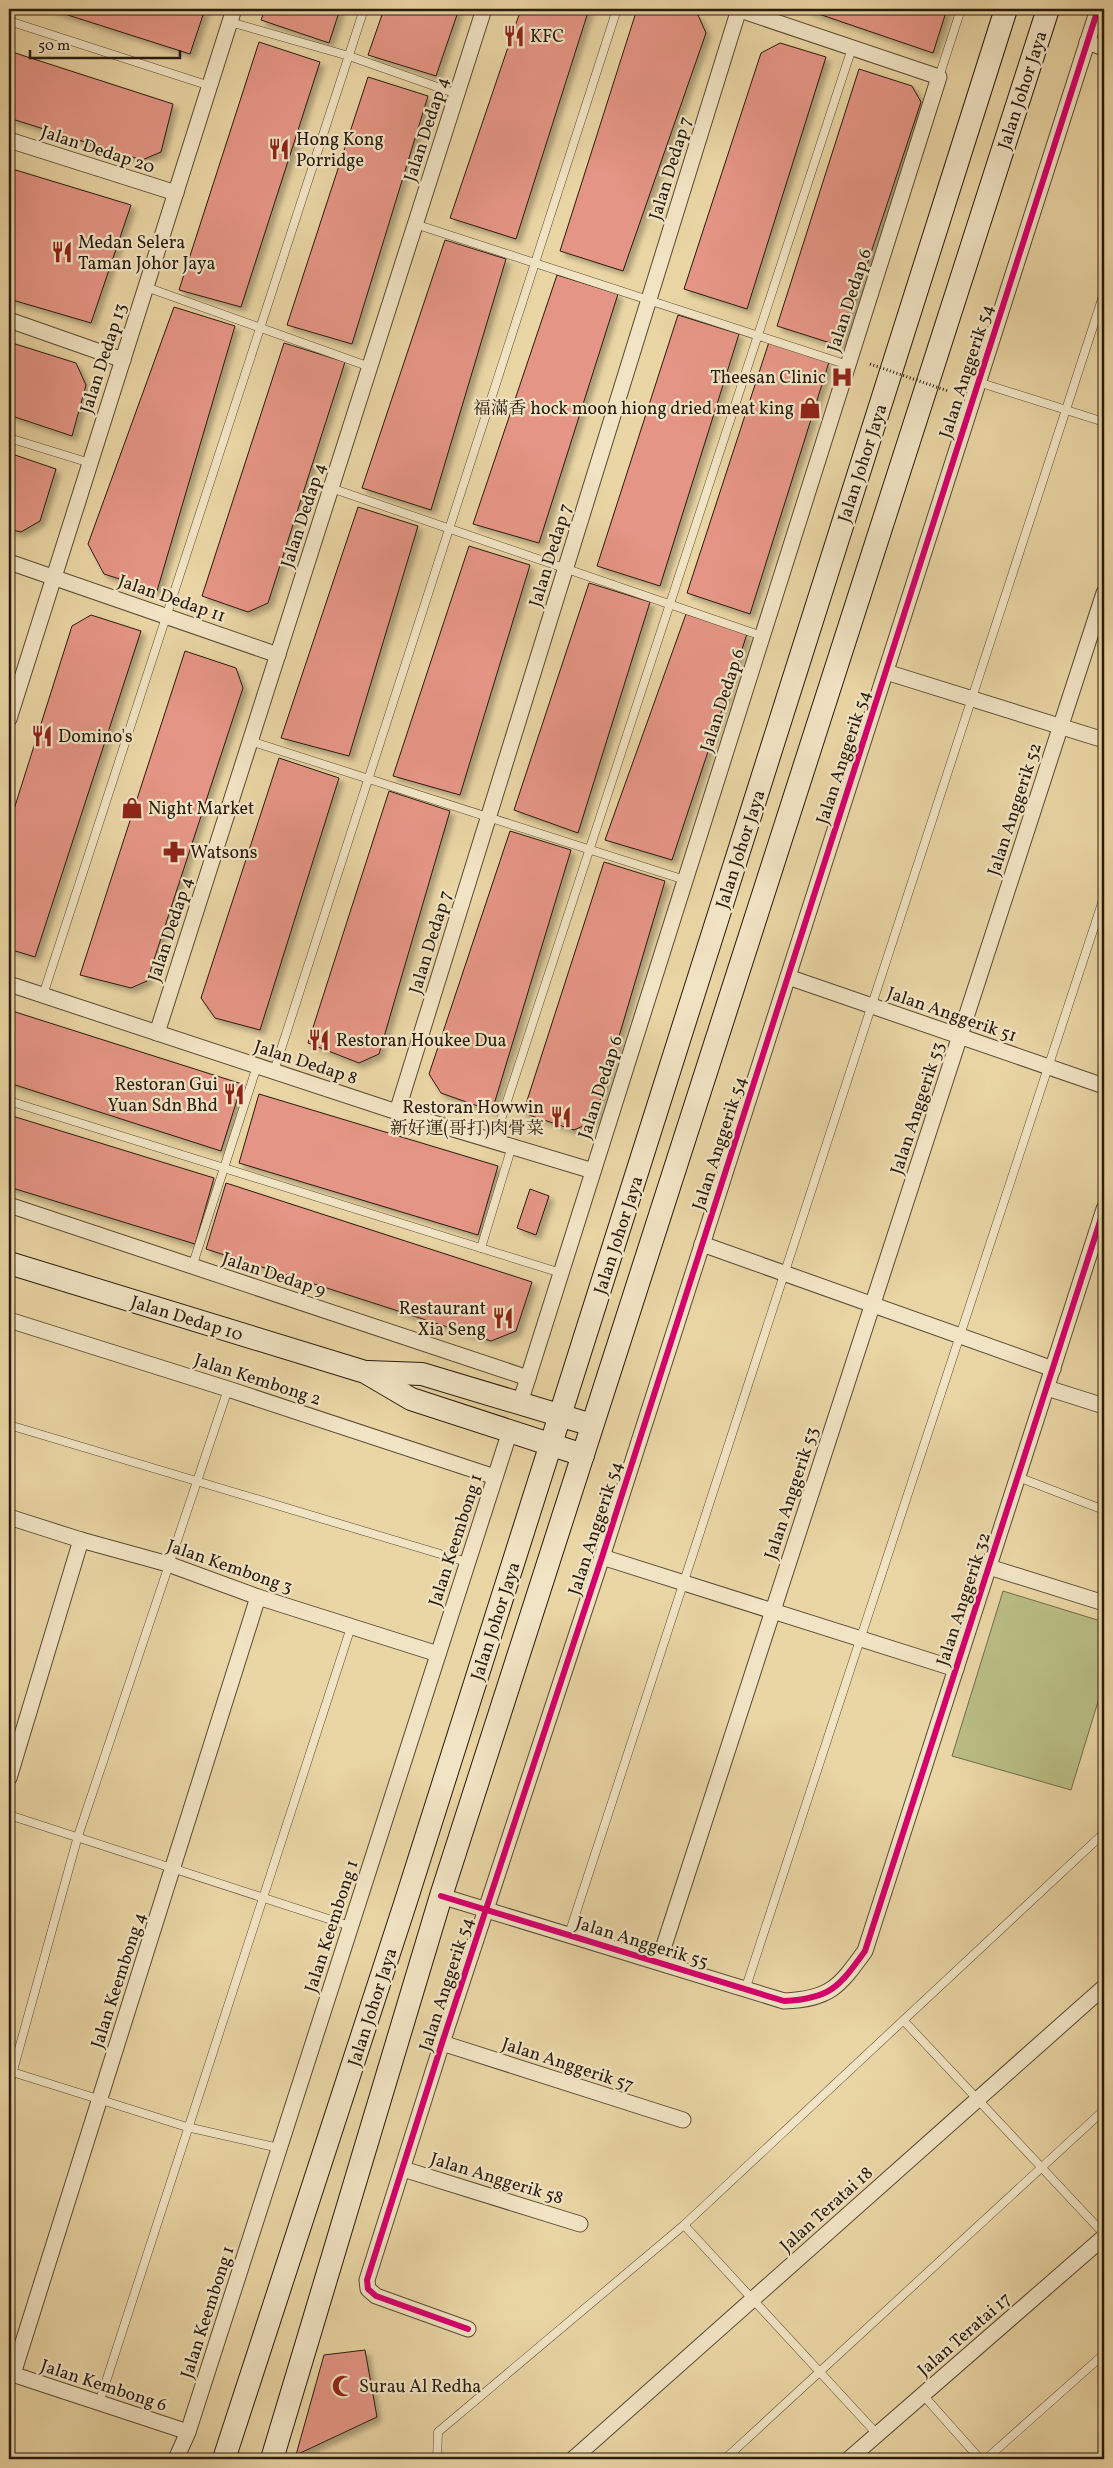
<svg xmlns="http://www.w3.org/2000/svg" width="1113" height="2468" font-family="Vollkorn,'Noto Serif SC',serif">
	<style>
		.green { fill: #b9bd84; stroke: #706c49 }
		.building { fill: #e59585; stroke: #281b0e; filter: url(#shadow) }
		.lines { fill: none; stroke-linecap: round; stroke-linejoin: round }
		.service-casing { stroke: #584a34; stroke-width: 9 }
		.minor-casing { stroke: #584a34; stroke-width: 17 }
		.secondary-casing { stroke: #281b0e; stroke-width: 24 }
		.service { stroke: #f1e4c4; stroke-width: 8 }
		.minor { stroke: #f1e4c4; stroke-width: 15 }
		.secondary { stroke: #f1e4c4; stroke-width: 22 }
		.path-bridge { stroke: #281b0e; stroke-width: 3; stroke-dasharray: 1 2.5; stroke-linecap: butt }
		.cycleway-casing { stroke: #f1e4c4; stroke-width: 9 }
		.cycleway { stroke: #d6006c; stroke-width: 6 }
		.labels { text-anchor: middle; stroke-width: 4.5; stroke-linejoin: round; paint-order: stroke }
		.poi-label { font-size: 18px; fill: #281b0e; stroke: #f1e4c4; text-anchor: start }
		.street-label { font-size: 18px; fill: #281b0e; stroke: #f1e4c4 }
	</style>
	<defs>
		<filter id="shadow"><feDropShadow dx="4.5" dy="4.5" stdDeviation="2.5" flood-color="#0004"/></filter>
	</defs>
	<rect width="100%" height="100%" fill="#ead5a4"/>
	<filter id="stains"><feTurbulence type="fractalNoise" baseFrequency=".004" numOctaves="4"/><feColorMatrix values="0 0 0 0 .2 0 0 0 0 .09 0 0 0 0 .02 0 0 0 .5 -.17"/></filter>
	<radialGradient id="worn" r=".72"><stop offset=".6" stop-color="#630" stop-opacity="0"/><stop offset="1" stop-color="#630" stop-opacity=".3"/></radialGradient>
	<!-- green -->
	<polygon class="green" points="1003,1591 1104,1622 1104,1682 1071,1790 952,1756"/>
	<!-- building -->
	<g class="building">
		<polygon points="49,9 205,9 190,54"/>
		<polygon points="265,9 340,9 329,43 261,20"/>
		<polygon points="384,9 459,9 436,76 368,55"/>
		<polygon points="521,9 589,9 516,239 450,218"/>
		<polygon points="637,9 681,9 698,15 706,33 623,271 560,251"/>
		<polygon points="804,9 947,9 933,53"/>
		<polygon points="259,42 320,62 241,307 179,290"/>
		<polygon points="780,43 826,57 747,309 684,289 761,53"/>
		<polygon points="9,51 173,104 161,152 142,160 9,118"/>
		<polygon points="859,69 912,86 921,102 840,346 777,326"/>
		<polygon points="368,77 428,96 352,344 287,325"/>
		<polygon points="9,168 131,205 91,323 9,299"/>
		<polygon points="445,240 506,259 431,510 362,488"/>
		<polygon points="557,275 618,294 539,543 473,524"/>
		<polygon points="174,307 235,326 157,591 104,574 88,544"/>
		<polygon points="678,315 739,334 660,586 597,566"/>
		<polygon points="9,342 76,363 86,385 72,436 9,415"/>
		<polygon points="769,342 829,362 750,614 687,593"/>
		<polygon points="284,343 345,362 268,603 248,612 202,596"/>
		<polygon points="9,453 56,469 40,521 21,532 9,529"/>
		<polygon points="358,507 418,526 349,756 281,738"/>
		<polygon points="469,546 530,565 460,795 393,776"/>
		<polygon points="589,583 650,602 578,833 514,810"/>
		<polygon points="686,614 747,634 672,860 605,840"/>
		<polygon points="91,615 141,631 35,957 9,949 9,825 72,626"/>
		<polygon points="185,651 236,668 243,688 147,981 131,988 80,975"/>
		<polygon points="279,758 339,778 260,1030 215,1018 201,998"/>
		<polygon points="389,791 450,811 379,1054 359,1063 308,1043"/>
		<polygon points="510,831 571,850 492,1111 441,1093 429,1074"/>
		<polygon points="604,862 665,881 594,1121 574,1130 523,1113"/>
		<polygon points="9,1010 242,1084 221,1151 9,1083"/>
		<polygon points="259,1094 498,1166 478,1235 239,1163"/>
		<polygon points="9,1115 214,1178 195,1244 9,1187"/>
		<polygon points="226,1183 532,1282 516,1331 491,1341 206,1249"/>
		<polygon points="530,1189 549,1196 536,1235 517,1228"/>
		<polygon points="365,2350 377,2417 296,2455 324,2355"/>
	</g>
	<g class="lines">
		<!-- service casing -->
		<g class="service-casing">
			<g id="service">
				<polyline points="9,21 210,86"/>
				<polyline points="230,22 349,56 457,94"/>
				<polyline points="939,77 961,9"/>
				<polyline points="415,224 848,365"/>
				<polyline points="146,287 370,367"/>
				<polyline points="978,382 1104,422"/>
				<polyline points="9,438 90,463"/>
				<polyline points="331,488 762,636"/>
				<polyline points="250,741 685,880"/>
				<polyline points="43,995 364,9"/>
				<polyline points="274,1071 617,9"/>
				<polyline points="9,1101 561,1273"/>
				<polyline points="494,1141 852,48"/>
				<polyline points="481,1248 512,1146"/>
				<polyline points="192,1267 257,1066"/>
				<polyline points="9,1425 467,1562"/>
				<polyline points="1018,1477 1104,1510"/>
				<polyline points="9,1815 350,1926"/>
				<polyline points="569,1934 1104,293"/>
				<polyline points="745,1990 1104,897"/>
				<polyline points="904,2021 1104,2234"/>
				<polyline points="9,2071 187,2127 279,2148"/>
				<polyline points="9,2085 78,1836 228,1389"/>
				<polyline points="684,2225 877,2434"/>
				<polyline points="923,2395 980,2459"/>
				<polyline points="99,2403 351,1627"/>
				<polyline points="437,2459 438,2432 684,2225 1104,1833"/>
				<polyline points="725,2459 1104,2110"/>
				<polyline points="986,2459 1104,2354"/>
			</g>
		</g>
		<!-- minor casing -->
		<g class="minor-casing">
			<g id="minor">
				<polyline points="1087,42 1104,48"/>
				<polyline points="9,140 176,193"/>
				<polyline points="9,320 123,360"/>
				<polyline points="9,562 278,655"/>
				<polyline points="886,672 1104,740"/>
				<polyline points="9,719 234,9"/>
				<polyline points="788,977 1104,1086"/>
				<polyline points="9,984 397,1112 593,1171"/>
				<polyline points="157,1033 484,9"/>
				<polyline points="397,1112 739,9"/>
				<polyline points="9,1205 528,1378"/>
				<polyline points="702,1244 1053,1369"/>
				<polyline points="9,1320 228,1389 495,1477"/>
				<polyline points="1047,1388 1104,1406"/>
				<polyline points="520,1403 939,77 737,9"/>
				<polyline points="9,1517 81,1540 168,1564 258,1597 438,1654"/>
				<polyline points="602,1557 956,1669"/>
				<polyline points="989,1567 1104,1603"/>
				<polyline points="9,1778 81,1540"/>
				<path d="M441,1896L784,2001C830,1999 839,1987 865,1951L1104,1209"/>
				<polyline points="659,1961 1104,593"/>
				<polyline points="442,2043 683,2120"/>
				<polyline points="403,2169 580,2224"/>
				<polyline points="468,2329 376,2296 368,2289 367,2280 442,2043 602,1557 1098,9"/>
				<polyline points="9,2373 188,2432"/>
				<polyline points="13,2374 258,1597"/>
				<polyline points="176,2459 188,2432 510,1431"/>
				<polyline points="573,2459 1104,1987"/>
				<polyline points="849,2459 1104,2237"/>
			</g>
		</g>
		<!-- secondary casing -->
		<g class="secondary-casing">
			<g id="secondary">
				<polyline points="9,1263 365,1372 411,1399 583,1455"/>
				<polyline points="368,1372 422,1374 592,1425"/>
				<polyline points="224,2459 405,1904 1006,9"/>
				<polyline points="272,2459 441,1896 1048,9"/>
			</g>
		</g>
		<!-- service -->
		<use href="#service" class="service"/>
		<!-- minor -->
		<use href="#minor" class="minor"/>
		<!-- secondary -->
		<use href="#secondary" class="secondary"/>
		<!-- path-bridge -->
		<polyline class="path-bridge" points="870,364 948,391"/>
		<!-- cycleway casing -->
		<g class="cycleway-casing">
			<g id="cycleway">
				<path d="M441,1896L784,2001C830,1999 839,1987 865,1951L1104,1209"/>
				<polyline points="468,2329 376,2296 368,2289 367,2280 442,2043 602,1557 1098,9"/>
			</g>
		</g>
		<!-- cycleway -->
		<use href="#cycleway" class="cycleway"/>
	</g>
	<!-- icons -->
	<defs>
		<g id="restaurant-bare" transform="scale(1.725)"><path d="M-5-6h1v4h1v-4h1v4h1v-4h1v5L-1.5 .5V6h-2V.5L-5-1ZM5-6V6H3V1.5H1.5Q1.5-4 5-6Z" fill="#8f2418" stroke="#f1e4c4" stroke-width="2.5" paint-order="stroke"/></g>
		<g id="hospital-bare" transform="scale(1.725)"><path d="M-5-5h3v3.5h4V-5h3V5h-3V1.5h-4V5h-3Z" fill="#8f2418" stroke="#f1e4c4" stroke-width="2.5" paint-order="stroke"/></g>
		<g id="shop-bare" transform="scale(1.725)"><path d="M-5-2.5h2.3a2.7 3.5 0 0 1 5.4 0H5L5.5 6h-11ZM-1.5-2.5h3a1.5 2.3 0 0 0-3 0Z" fill="#8f2418" stroke="#f1e4c4" stroke-width="2.5" paint-order="stroke"/></g>
		<g id="pharmacy-bare" transform="scale(1.725)"><path d="M-2-6h4v4h4v4h-4v4h-4v-4h-4v-4h4Z" fill="#8f2418" stroke="#f1e4c4" stroke-width="2.5" paint-order="stroke"/></g>
		<g id="mosque-bare" transform="scale(1.725)"><path d="M3.5-4.9A6 6 0 1 0 3.5 4.9A5 5 0 1 1 3.5-4.9Z" fill="#8f2418" stroke="#f1e4c4" stroke-width="2.5" paint-order="stroke"/></g>
	</defs>
	<g fill-rule="evenodd">
		<use href="#restaurant-bare" x="514" y="36"/>
		<use href="#restaurant-bare" x="279" y="149"/>
		<use href="#restaurant-bare" x="62" y="252"/>
		<use href="#hospital-bare" x="842" y="377"/>
		<use href="#shop-bare" x="810" y="408"/>
		<use href="#restaurant-bare" x="42" y="736"/>
		<use href="#shop-bare" x="132" y="808"/>
		<use href="#pharmacy-bare" x="174" y="852"/>
		<use href="#restaurant-bare" x="319" y="1040"/>
		<use href="#restaurant-bare" x="234" y="1094"/>
		<use href="#restaurant-bare" x="561" y="1117"/>
		<use href="#restaurant-bare" x="503" y="1318"/>
		<use href="#mosque-bare" x="343" y="2386"/>
	</g>
	<g class="labels">
		<!-- poi labels -->
		<g class="poi-label">
			<text x="530" y="42">KFC</text>
			<text x="296" y="145">Hong Kong<tspan x="296" dy="21">Porridge</tspan></text>
			<text x="78" y="248">Medan Selera<tspan x="78" dy="21">Taman Johor Jaya</tspan></text>
			<text x="826" y="383" text-anchor="end">Theesan Clinic</text>
			<text x="794" y="414" text-anchor="end">福滿香 hock moon hiong dried meat king</text>
			<text x="58" y="742">Domino's</text>
			<text x="148" y="814">Night Market</text>
			<text x="190" y="858">Watsons</text>
			<text x="336" y="1046">Restoran Houkee Dua</text>
			<text x="218" y="1090" text-anchor="end">Restoran Gui<tspan x="218" dy="21">Yuan Sdn Bhd</tspan></text>
			<text x="544" y="1113" text-anchor="end">Restoran Howwin<tspan x="544" dy="21">新好運(哥打)肉骨菜</tspan></text>
			<text x="486" y="1314" text-anchor="end">Restaurant<tspan x="486" dy="21">Xia Seng</tspan></text>
			<text x="359" y="2392">Surau Al Redha</text>
		</g>
		<!-- street labels -->
		<g class="street-label">
			<text transform="translate(1022 90) rotate(-72)" y="6">Jalan Johor Jaya</text>
			<text transform="translate(426 129) rotate(-72)" y="6">Jalan Dedap 4</text>
			<text transform="translate(98 149) rotate(18)" y="6">Jalan Dedap 20</text>
			<text transform="translate(670 168) rotate(-73)" y="6">Jalan Dedap 7</text>
			<text transform="translate(849 300) rotate(-72)" y="6">Jalan Dedap 6</text>
			<text transform="translate(103 358) rotate(-72)" y="6">Jalan Dedap 13</text>
			<text transform="translate(966 371) rotate(-72)" y="6">Jalan Anggerik 54</text>
			<text transform="translate(862 463) rotate(-72)" y="6">Jalan Johor Jaya</text>
			<text transform="translate(303 515) rotate(-72)" y="6">Jalan Dedap 4</text>
			<text transform="translate(550 555) rotate(-73)" y="6">Jalan Dedap 7</text>
			<text transform="translate(172 598) rotate(19)" y="6">Jalan Dedap 11</text>
			<text transform="translate(722 700) rotate(-72)" y="6">Jalan Dedap 6</text>
			<text transform="translate(843 757) rotate(-72)" y="6">Jalan Anggerik 54</text>
			<text transform="translate(1014 809) rotate(-72)" y="6">Jalan Anggerik 52</text>
			<text transform="translate(740 849) rotate(-72)" y="6">Jalan Johor Jaya</text>
			<text transform="translate(170 929) rotate(-72)" y="6">Jalan Dedap 4</text>
			<text transform="translate(430 942) rotate(-73)" y="6">Jalan Dedap 7</text>
			<text transform="translate(952 1014) rotate(19)" y="6">Jalan Anggerik 51</text>
			<text transform="translate(306 1062) rotate(18)" y="6">Jalan Dedap 8</text>
			<text transform="translate(600 1087) rotate(-72)" y="6">Jalan Dedap 6</text>
			<text transform="translate(917 1108) rotate(-72)" y="6">Jalan Anggerik 53</text>
			<text transform="translate(719 1143) rotate(-72)" y="6">Jalan Anggerik 54</text>
			<text transform="translate(618 1235) rotate(-72)" y="6">Jalan Johor Jaya</text>
			<text transform="translate(274 1274) rotate(18)" y="6">Jalan Dedap 9</text>
			<text transform="translate(187 1318) rotate(17)" y="6">Jalan Dedap 10</text>
			<text transform="translate(258 1379) rotate(18)" y="6">Jalan Kembong 2</text>
			<text transform="translate(791 1493) rotate(-72)" y="6">Jalan Anggerik 53</text>
			<text transform="translate(595 1528) rotate(-72)" y="6">Jalan Anggerik 54</text>
			<text transform="translate(455 1540) rotate(-72)" y="6">Jalan Keembong 1</text>
			<text transform="translate(230 1566) rotate(19)" y="6">Jalan Kembong 3</text>
			<text transform="translate(963 1599) rotate(-72)" y="6">Jalan Anggerik 32</text>
			<text transform="translate(495 1621) rotate(-72)" y="6">Jalan Johor Jaya</text>
			<text transform="translate(331 1926) rotate(-72)" y="6">Jalan Keembong 1</text>
			<text transform="translate(642 1942) rotate(17)" y="6">Jalan Anggerik 55</text>
			<text transform="translate(118 1980) rotate(-72)" y="6">Jalan Keembong 4</text>
			<text transform="translate(446 1984) rotate(-72)" y="6">Jalan Anggerik 54</text>
			<text transform="translate(372 2007) rotate(-72)" y="6">Jalan Johor Jaya</text>
			<text transform="translate(568 2064) rotate(18)" y="6">Jalan Anggerik 57</text>
			<text transform="translate(497 2178) rotate(17)" y="6">Jalan Anggerik 58</text>
			<text transform="translate(826 2209) rotate(-42)" y="6">Jalan Teratai 18</text>
			<text transform="translate(207 2312) rotate(-72)" y="6">Jalan Keembong 1</text>
			<text transform="translate(964 2334) rotate(-41)" y="6">Jalan Teratai 17</text>
			<text transform="translate(104 2385) rotate(18)" y="6">Jalan Kembong 6</text>
		</g>
	</g>
	<!-- margin -->
	<rect width="1113" height="2468" fill="none" stroke="#ead5a4" stroke-width="30"/>
	<rect x="10" y="10" width="1093" height="2448" fill="none" stroke="#281b0e" stroke-width="2.5"/>
	<rect x="15" y="15" width="1083" height="2438" fill="none" stroke="#281b0e"/>
	<!-- scale -->
	<path d="M30 50v8h150v-8" fill="none" stroke="#281b0e" stroke-width="2.5"/>
	<text x="38" y="50" font-size="15" fill="#281b0e" stroke="#f1e4c4" stroke-width="4" paint-order="stroke">50 m</text>
	<rect width="100%" height="100%" filter="url(#stains)"/>
	<rect width="100%" height="100%" fill="url(#worn)"/>
</svg>
